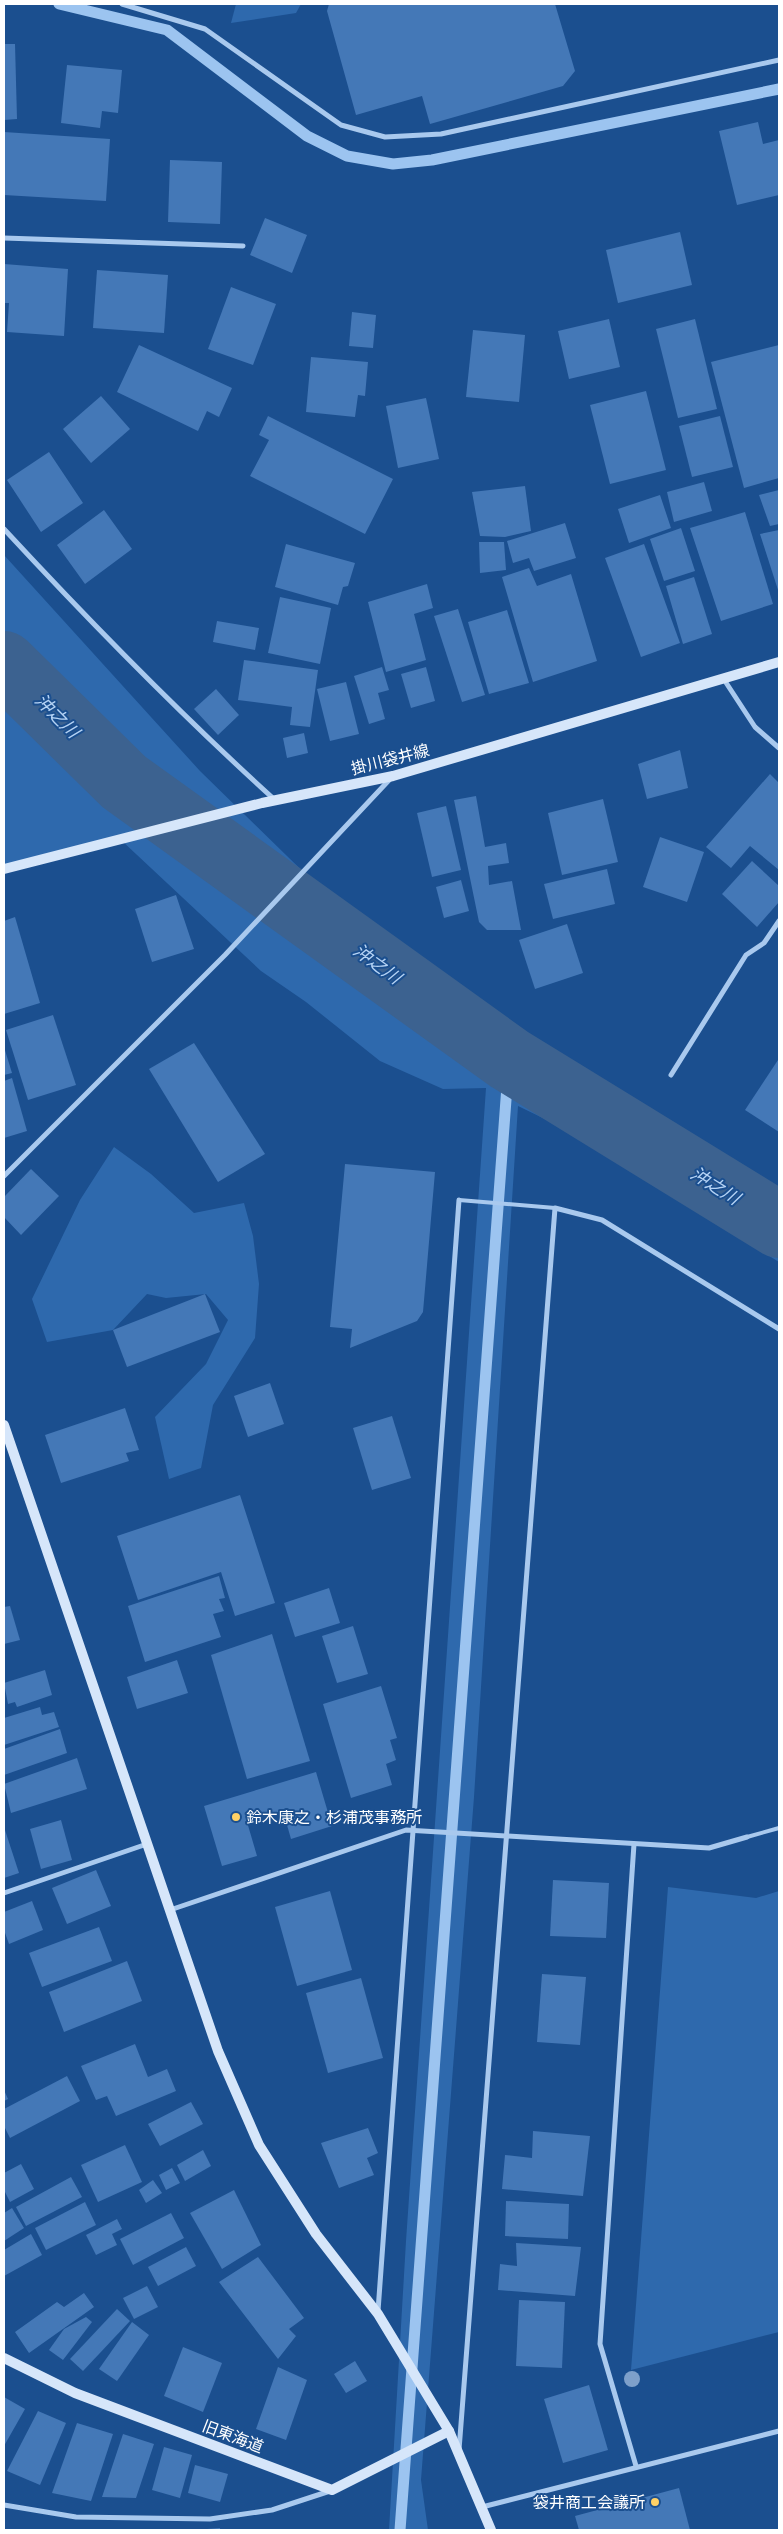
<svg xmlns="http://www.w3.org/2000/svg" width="783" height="2534" font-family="'Nunito Sans','Noto Sans JP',sans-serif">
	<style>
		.green { fill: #2e69ad }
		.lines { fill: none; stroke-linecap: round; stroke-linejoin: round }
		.stream { stroke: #9cc4f0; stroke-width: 11 }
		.river { stroke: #3c6290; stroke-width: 66 }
		.building { fill: #4478b7 }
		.lane { stroke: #a9c9ee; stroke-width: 4 }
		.street { stroke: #a9c9ee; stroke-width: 5 }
		.secondary { stroke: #d6e6fa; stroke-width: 10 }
		.tree { fill: #7ea0ca }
		.poi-dot { fill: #ffd166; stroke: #1b4f8f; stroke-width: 2 }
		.labels { text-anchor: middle; stroke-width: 4; stroke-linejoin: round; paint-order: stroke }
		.street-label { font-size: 16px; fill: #fff; stroke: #1b4f8f }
		.poi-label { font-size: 16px; fill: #fff; stroke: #1b4f8f; text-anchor: start }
		.water-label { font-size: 18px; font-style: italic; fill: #b5d3f5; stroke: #1b4f8f }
	</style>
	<rect width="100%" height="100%" fill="#1b4f8f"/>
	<!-- green -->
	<g class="green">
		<polygon points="236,4 301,4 296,13 231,23"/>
		<polygon points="4,555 200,771 374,941 623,1109 779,1203 779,1262 547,1120 518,1106 474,1797 421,2480 428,2530 389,2530 406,2241 486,1088 443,1089 380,1061 306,1002 261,971 121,840 4,869"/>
		<polygon points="114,1147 151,1174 194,1213 244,1203 253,1236 259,1284 255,1338 213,1405 201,1468 169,1479 155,1417 206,1364 228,1320 206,1294 166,1298 147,1294 113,1330 47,1342 32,1299 80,1200"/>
		<polygon points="668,1887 756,1898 779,1891 779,2332 631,2370"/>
	</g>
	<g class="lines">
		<!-- stream -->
		<g class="stream">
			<polyline points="59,4 167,30 307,136 347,156 393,164 432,160 779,89"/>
			<polyline points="400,2530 509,1059"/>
		</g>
		<!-- river -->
		<polyline class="river" points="4,664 124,782 509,1059 779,1225"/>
	</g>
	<!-- building -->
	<g class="building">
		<polygon points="329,4 555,4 575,71 563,86 430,124 422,96 356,115 327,11"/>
		<polygon points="4,44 15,44 17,119 4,120"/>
		<polygon points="67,65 122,70 118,113 102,111 100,128 61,123"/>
		<polygon points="758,122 763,144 779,140 779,195 737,205 719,131"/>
		<polygon points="4,132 110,139 106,201 4,195"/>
		<polygon points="170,160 222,162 220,224 168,222"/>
		<polygon points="265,218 307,235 292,273 250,255"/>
		<polygon points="680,232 692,285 618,303 606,250"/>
		<polygon points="4,264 68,269 64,336 7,332 9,303 4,303"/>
		<polygon points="97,270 168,275 164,333 93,328"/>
		<polygon points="231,287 276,304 253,365 208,349"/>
		<polygon points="352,312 376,315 373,348 349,346"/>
		<polygon points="609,319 620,367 569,379 558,331"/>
		<polygon points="695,319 717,409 678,418 656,329"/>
		<polygon points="473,330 525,335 519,402 466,397"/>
		<polygon points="139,345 232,388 219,417 207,411 198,431 117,392"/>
		<polygon points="779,345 779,478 744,488 711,362"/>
		<polygon points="311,357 368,362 365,396 358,395 355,417 306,412"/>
		<polygon points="646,391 666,470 610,484 590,405"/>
		<polygon points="101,396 130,429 91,463 63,429"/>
		<polygon points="426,398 439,459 398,468 386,406"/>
		<polygon points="268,416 393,479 365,534 250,476 269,440 259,435"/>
		<polygon points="720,416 733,467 692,477 679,426"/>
		<polygon points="49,452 83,503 41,532 7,480"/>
		<polygon points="704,482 712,511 674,522 667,492"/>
		<polygon points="525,486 531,531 505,537 480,536 472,492"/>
		<polygon points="779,490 779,524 770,526 759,495"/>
		<polygon points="660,495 671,528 629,543 618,509"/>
		<polygon points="104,510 132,549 85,584 57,545"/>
		<polygon points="745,512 773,604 721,621 690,528"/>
		<polygon points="565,523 576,558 534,571 529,558 513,563 507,541"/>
		<polygon points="681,528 695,571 664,581 650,539"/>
		<polygon points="779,530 779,593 760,534"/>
		<polygon points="479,542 504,542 506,570 480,573"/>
		<polygon points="286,544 355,563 348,586 343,587 338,605 275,587"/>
		<polygon points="644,544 680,643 641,657 605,558"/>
		<polygon points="529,568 537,586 571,574 597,661 533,682 502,577"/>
		<polygon points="694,577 712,634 683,644 666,586"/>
		<polygon points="427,584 433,608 414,614 426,660 386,672 368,602"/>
		<polygon points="280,597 331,608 320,664 268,653"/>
		<polygon points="458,609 485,695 462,702 434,616"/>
		<polygon points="507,610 529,683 489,694 468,622"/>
		<polygon points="217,621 259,628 255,650 213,642"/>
		<polygon points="244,660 318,670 310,727 290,725 292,707 238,700"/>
		<polygon points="382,667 389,690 378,693 385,719 369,724 354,676"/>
		<polygon points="426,667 435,701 411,708 401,674"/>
		<polygon points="346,682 359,734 330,741 317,689"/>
		<polygon points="216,689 239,715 218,735 194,709"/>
		<polygon points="304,733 308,753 287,758 283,738"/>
		<polygon points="680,750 688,788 647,799 638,764"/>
		<polygon points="770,774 779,783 779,870 750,846 731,868 706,847"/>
		<polygon points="476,796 485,847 506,843 509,863 488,866 489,885 512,881 521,930 487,930 479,922 454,800"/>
		<polygon points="603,799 618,862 562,875 548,813"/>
		<polygon points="446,806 461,870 432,877 417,813"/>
		<polygon points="660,837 704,852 687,902 643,887"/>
		<polygon points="752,861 779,886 779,902 757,927 722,894"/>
		<polygon points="607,869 615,904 553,919 544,884"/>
		<polygon points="461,880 469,911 444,918 436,887"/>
		<polygon points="176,895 194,949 152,962 135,909"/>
		<polygon points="15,917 40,1003 4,1014 4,921"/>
		<polygon points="567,924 583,973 535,989 519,940"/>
		<polygon points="53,1015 76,1085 28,1100 6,1030"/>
		<polygon points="194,1043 265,1154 218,1182 149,1069"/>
		<polygon points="4,1047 12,1073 4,1075"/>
		<polygon points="778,1060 779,1061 779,1132 745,1110"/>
		<polygon points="12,1078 27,1131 4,1138 4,1081"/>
		<polygon points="345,1164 435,1172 423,1312 417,1321 350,1348 352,1329 330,1327"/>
		<polygon points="31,1169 59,1196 21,1235 4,1217 4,1197"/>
		<polygon points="205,1294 220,1332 127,1367 113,1330"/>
		<polygon points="270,1383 284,1424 248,1437 234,1396"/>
		<polygon points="125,1408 139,1450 126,1453 129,1461 61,1483 45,1435"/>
		<polygon points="392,1416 411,1478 372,1490 353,1428"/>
		<polygon points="240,1495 275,1603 235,1616 221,1572 138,1600 117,1536"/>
		<polygon points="219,1576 225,1598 219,1599 224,1611 213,1614 221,1637 145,1662 128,1606"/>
		<polygon points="329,1588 340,1623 295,1637 284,1603"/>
		<polygon points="10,1606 20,1640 4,1644 4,1607"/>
		<polygon points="353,1626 368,1674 337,1683 322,1636"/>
		<polygon points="272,1634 310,1761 247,1779 211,1655"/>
		<polygon points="177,1660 188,1693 137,1709 127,1677"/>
		<polygon points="45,1670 52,1695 17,1707 15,1702 8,1704 4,1683"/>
		<polygon points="381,1686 397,1738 390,1740 396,1760 386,1764 392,1785 351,1798 323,1704"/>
		<polygon points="40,1707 42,1715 54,1712 59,1727 4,1745 4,1718"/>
		<polygon points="60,1729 67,1753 4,1775 4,1749"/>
		<polygon points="77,1758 87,1789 11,1813 4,1784"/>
		<polygon points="316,1772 332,1826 291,1839 283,1811 247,1822 257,1856 222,1866 204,1806"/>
		<polygon points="61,1820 72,1860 41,1869 30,1829"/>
		<polygon points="4,1827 19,1873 4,1878"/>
		<polygon points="96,1870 111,1906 67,1924 52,1888"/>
		<polygon points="553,1880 609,1883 606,1938 550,1936"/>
		<polygon points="330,1891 352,1970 297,1986 275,1907"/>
		<polygon points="32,1901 43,1930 9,1944 4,1930 4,1912"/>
		<polygon points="99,1927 112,1961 42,1987 29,1953"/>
		<polygon points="127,1961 142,2001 64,2032 49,1992"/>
		<polygon points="542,1974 586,1977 580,2045 537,2042"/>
		<polygon points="361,1978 383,2058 328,2073 306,1993"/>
		<polygon points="135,2044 148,2077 167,2069 176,2091 116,2116 107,2096 96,2100 81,2066"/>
		<polygon points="67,2076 80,2101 10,2138 4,2126 4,2109"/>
		<polygon points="4,2090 8,2099 4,2101"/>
		<polygon points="191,2102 203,2124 160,2146 148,2124"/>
		<polygon points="368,2128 378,2153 367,2158 374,2175 339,2188 321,2143"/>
		<polygon points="533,2131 590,2136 583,2196 502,2189 505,2155 532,2158"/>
		<polygon points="125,2145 142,2182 98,2202 81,2165"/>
		<polygon points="203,2150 211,2166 185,2181 177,2165"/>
		<polygon points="21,2164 34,2189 10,2202 4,2190 4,2173"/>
		<polygon points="172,2168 180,2183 166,2190 159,2175"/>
		<polygon points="71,2177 82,2197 26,2226 16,2207"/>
		<polygon points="153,2180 162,2193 146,2203 139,2190"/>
		<polygon points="234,2190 261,2245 222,2269 190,2213"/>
		<polygon points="506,2201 569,2204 568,2239 505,2236"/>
		<polygon points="85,2202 96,2225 46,2250 35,2228"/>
		<polygon points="12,2208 24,2228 4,2241 4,2213"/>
		<polygon points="171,2213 184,2238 133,2265 120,2239"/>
		<polygon points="117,2219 122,2229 112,2234 117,2245 96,2255 86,2235"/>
		<polygon points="31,2234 42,2255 4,2276 4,2250"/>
		<polygon points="516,2243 581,2247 575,2296 498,2290 500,2264 517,2266"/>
		<polygon points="186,2247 196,2266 158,2286 148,2267"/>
		<polygon points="258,2257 304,2318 289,2329 296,2336 278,2359 219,2282"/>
		<polygon points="147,2286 158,2307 134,2319 123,2298"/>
		<polygon points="84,2293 94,2307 29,2353 15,2332 57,2302 64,2307"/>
		<polygon points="519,2300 565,2302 562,2368 516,2366"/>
		<polygon points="117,2309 130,2321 83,2371 70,2359"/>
		<polygon points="86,2317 92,2322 63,2360 49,2350 64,2329"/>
		<polygon points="132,2322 149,2335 117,2381 99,2369"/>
		<polygon points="183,2347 222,2363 203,2412 164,2396"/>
		<polygon points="355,2361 367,2381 346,2393 334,2374"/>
		<polygon points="278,2367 307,2380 286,2440 256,2429"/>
		<polygon points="589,2385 608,2450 563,2463 544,2399"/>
		<polygon points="4,2397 25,2409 4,2446"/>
		<polygon points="38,2411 66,2423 40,2485 7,2471"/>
		<polygon points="77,2423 113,2434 91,2501 52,2493"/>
		<polygon points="123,2434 154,2444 136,2498 102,2497"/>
		<polygon points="164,2447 192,2455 180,2498 152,2490"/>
		<polygon points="195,2465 228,2474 220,2502 188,2493"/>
		<polygon points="679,2488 690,2530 579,2530 575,2516"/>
		<polygon points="220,2528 220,2530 207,2530 207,2529"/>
	</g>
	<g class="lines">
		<!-- lane -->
		<g class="lane">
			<polyline points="459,1200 555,1208"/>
			<polyline points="747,1837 779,1828"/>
		</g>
		<!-- street -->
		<g class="street">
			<polyline points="122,4 205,29 341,125 385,137 441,134 779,60"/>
			<polyline points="4,238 243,246"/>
			<path d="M4,529C91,623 180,714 275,800"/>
			<polyline points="723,678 755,727 779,748"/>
			<polyline points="671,1075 746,955 764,943 779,921"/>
			<polyline points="4,1176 225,955 391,778"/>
			<polyline points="634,1844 600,2344 636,2466"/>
			<polyline points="4,1893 147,1844"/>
			<polyline points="170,1910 406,1830 709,1848 747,1837"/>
			<polyline points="378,2311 459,1200"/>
			<polyline points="459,2450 555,1208 602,1220 779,1329"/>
			<polyline points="4,2505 76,2517 210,2519 272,2510 330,2491"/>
			<polyline points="482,2507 779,2431"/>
		</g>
		<!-- secondary -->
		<g class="secondary">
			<polyline points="4,869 262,803 393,776 779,662"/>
			<polyline points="4,1425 218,2051 259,2145 316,2234 378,2314 449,2431 491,2530"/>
			<polyline points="4,2358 75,2393 332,2490 449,2431"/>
		</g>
	</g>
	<!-- trees -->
	<circle class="tree" cx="632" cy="2379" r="8"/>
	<!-- markers -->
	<g class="poi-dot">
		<circle cx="236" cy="1817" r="5"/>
		<circle cx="655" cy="2502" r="5"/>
	</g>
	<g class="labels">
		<!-- street labels -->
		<g class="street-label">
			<text transform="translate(390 759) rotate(-14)" y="6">掛川袋井線</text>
			<text transform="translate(233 2436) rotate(21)" y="6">旧東海道</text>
		</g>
		<!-- poi labels -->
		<g class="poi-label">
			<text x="246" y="1823">鈴木康之・杉浦茂事務所</text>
			<text x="645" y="2508" text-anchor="end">袋井商工会議所</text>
		</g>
		<!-- water labels -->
		<g class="water-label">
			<text transform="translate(57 716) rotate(45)" y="6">沖之川</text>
			<text transform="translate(377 964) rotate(36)" y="6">沖之川</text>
			<text transform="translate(715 1186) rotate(32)" y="6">沖之川</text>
		</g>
	</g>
	<!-- border -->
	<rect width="783" height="2534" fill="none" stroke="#ffffff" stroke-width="10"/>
</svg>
